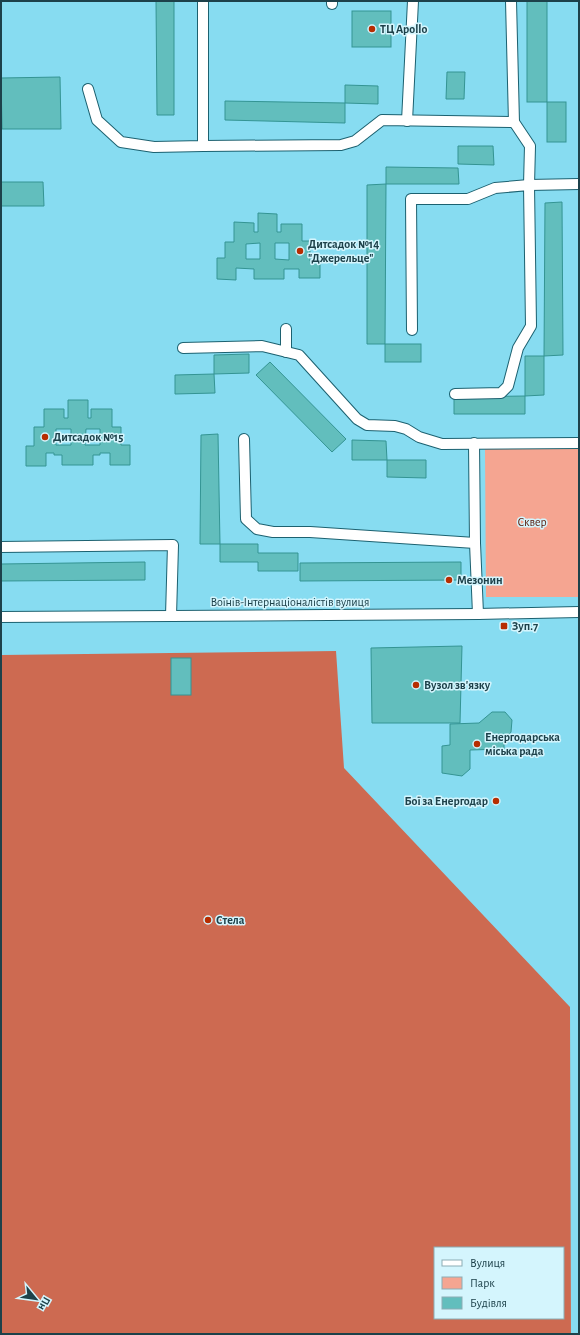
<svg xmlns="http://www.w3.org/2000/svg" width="580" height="1335" font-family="'Alegreya Sans',sans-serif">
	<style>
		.green { fill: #f5a591 }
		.forest { fill: #cd6a51; fill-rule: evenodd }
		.building { fill: #62bebd; stroke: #349493; fill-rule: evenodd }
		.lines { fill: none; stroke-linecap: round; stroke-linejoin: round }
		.minor-casing { stroke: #1c6170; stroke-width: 12 }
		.minor { stroke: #fff; stroke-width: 10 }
		.poi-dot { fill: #b72d01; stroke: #d4f5fd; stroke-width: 1.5 }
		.labels { text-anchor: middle; stroke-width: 3; stroke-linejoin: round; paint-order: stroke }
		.poi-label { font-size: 12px; font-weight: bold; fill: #1d414a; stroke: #d4f5fd; text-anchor: start }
		.park-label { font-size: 12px; fill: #591a0a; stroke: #d4f5fd }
		.street-label { font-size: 12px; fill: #1d414a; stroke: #d4f5fd }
	</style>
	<rect width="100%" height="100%" fill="#87dcf1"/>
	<!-- green -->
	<polygon class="green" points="485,448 579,448 579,597 486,597"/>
	<!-- forest -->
	<path class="forest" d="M336,651L344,768L570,1007L571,1334H1V655ZM435,1248H563V1318H435Z"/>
	<!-- building -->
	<g class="building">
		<polygon points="156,1 174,1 174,115 157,115"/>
		<rect x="527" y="1" width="20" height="101"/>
		<rect x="352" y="11" width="39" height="36"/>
		<polygon points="447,72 465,72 464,99 446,99"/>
		<polygon points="60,77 61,129 2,129 1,78"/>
		<polygon points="345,85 378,86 378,104 345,103"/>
		<polygon points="225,101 345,103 345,123 225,120"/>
		<rect x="547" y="102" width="19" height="40"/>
		<polygon points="458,146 493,146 494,165 458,164"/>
		<polygon points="386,167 458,168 459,184 386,184"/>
		<polygon points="1,182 43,182 44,206 1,206"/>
		<polygon points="386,184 385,344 367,344 367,185"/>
		<polygon points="562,202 563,355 544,356 545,203"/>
		<path d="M258,213L277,214V232H281V224H302V241H310V261H320V278H299V269H284V279H254V269L236,268V280L217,279V258H225V242H234V222L254,223V232H258ZM260,243V259H246V244ZM275,243H289V260L275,259Z"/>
		<rect x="385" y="344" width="36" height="18"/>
		<polygon points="249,354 249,373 214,374 214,355"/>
		<polygon points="525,356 544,356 544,395 525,396"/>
		<polygon points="270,362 346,439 332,452 256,375"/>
		<polygon points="214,374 215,393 175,394 175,375"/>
		<polygon points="525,396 525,414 454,414 454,397"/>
		<path d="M68,400H88V418H91V409H112V427H121V445H130V465H110V453H100V455H93V465H62V455H54V453H46V466H26V446H34V427H44V409H64V418H68ZM56,429H71V445H56ZM86,429H100V445H85Z"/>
		<polygon points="218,434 220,544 200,544 201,435"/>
		<polygon points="352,440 386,441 387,460 352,460"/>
		<polygon points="387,460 426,460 426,478 387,477"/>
		<polygon points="220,544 258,544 258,553 298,553 298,571 258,571 258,562 220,562"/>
		<polygon points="145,562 145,580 1,581 1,564"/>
		<polygon points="461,562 461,580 300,581 300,563"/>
		<polygon points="462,646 460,723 372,723 371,648"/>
		<rect x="171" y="658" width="20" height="37"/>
		<polygon points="492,712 505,712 512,720 511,732 504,742 504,749 470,750 470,769 462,776 442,773 442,746 450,745 450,724 479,723"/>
	</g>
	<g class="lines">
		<!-- minor casing -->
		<g class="minor-casing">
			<g id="minor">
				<polyline points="332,1 332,4"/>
				<polyline points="511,1 514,123"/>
				<polyline points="88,89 97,120 121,142 154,147 203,146 203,1"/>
				<polyline points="407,121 413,1"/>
				<polyline points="203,146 341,145 355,141 382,120 514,122 530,146 529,185 579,184"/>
				<polyline points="412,330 411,199 468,199 495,188 529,185 531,326 518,348 508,386 501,393 455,394"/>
				<polyline points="183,348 262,346 299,355 357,419 367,425 395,426 406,429 419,437 442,444 579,443"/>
				<polyline points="286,352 286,329"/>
				<polyline points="244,439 246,519 257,529 273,532 310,532 475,543 478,614"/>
				<polyline points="474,443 475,543"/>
				<polyline points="1,547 173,545 171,616"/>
				<polyline points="1,617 478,614 579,612"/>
			</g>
		</g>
		<!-- minor -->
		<use href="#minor" class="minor"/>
	</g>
	<!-- markers -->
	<g class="poi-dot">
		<circle cx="372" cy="29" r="4"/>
		<circle cx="300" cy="251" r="4"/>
		<circle cx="45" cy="437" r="4"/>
		<circle cx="449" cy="580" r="4"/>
		<rect x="500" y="622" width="8" height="8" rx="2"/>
		<circle cx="416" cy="685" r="4"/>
		<circle cx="477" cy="744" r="4"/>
		<circle cx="496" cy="801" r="4"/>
		<circle cx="208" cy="920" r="4"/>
	</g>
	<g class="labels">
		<!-- poi labels -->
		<g class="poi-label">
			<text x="380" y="33">ТЦ Apollo</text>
			<text x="308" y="248">Дитсадок №14<tspan x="308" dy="14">"Джерельце"</tspan></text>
			<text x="53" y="441">Дитсадок №15</text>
			<text x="457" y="584">Мезонин</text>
			<text x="512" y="630">Зуп.7</text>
			<text x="424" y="689">Вузол зв'язку</text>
			<text x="485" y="741">Енергодарська<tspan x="485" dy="14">міська рада</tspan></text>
			<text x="488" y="805" text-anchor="end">Бої за Енергодар</text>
			<text x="216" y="924">Стела</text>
		</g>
		<!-- park labels -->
		<g class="park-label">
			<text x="532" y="526">Сквер</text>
		</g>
		<!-- street labels -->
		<g class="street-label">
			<text x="290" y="606">Воїнів-Інтернаціоналістів вулиця</text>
		</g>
	</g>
	<!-- border -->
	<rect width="580" height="1335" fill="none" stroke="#1d414a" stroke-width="4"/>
	<!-- legend -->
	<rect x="434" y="1247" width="130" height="72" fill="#d4f5fd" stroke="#8badb5"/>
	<rect x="442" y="1260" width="20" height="6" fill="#ffffff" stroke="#8badb5"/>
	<text x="470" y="1267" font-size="12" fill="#1d414a">Вулиця</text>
	<rect x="442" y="1277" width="20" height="12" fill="#f5a591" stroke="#8badb5"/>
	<text x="470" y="1287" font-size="12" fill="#1d414a">Парк</text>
	<rect x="442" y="1297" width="20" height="12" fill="#62bebd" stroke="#8badb5"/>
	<text x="470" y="1307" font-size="12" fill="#1d414a">Будівля</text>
	<!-- north arrow -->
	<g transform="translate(36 1299) rotate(119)" stroke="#d4f5fd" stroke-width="3" paint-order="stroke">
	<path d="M0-3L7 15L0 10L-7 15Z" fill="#1d414a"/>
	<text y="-6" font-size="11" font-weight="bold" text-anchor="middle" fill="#1d414a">Пн</text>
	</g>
</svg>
